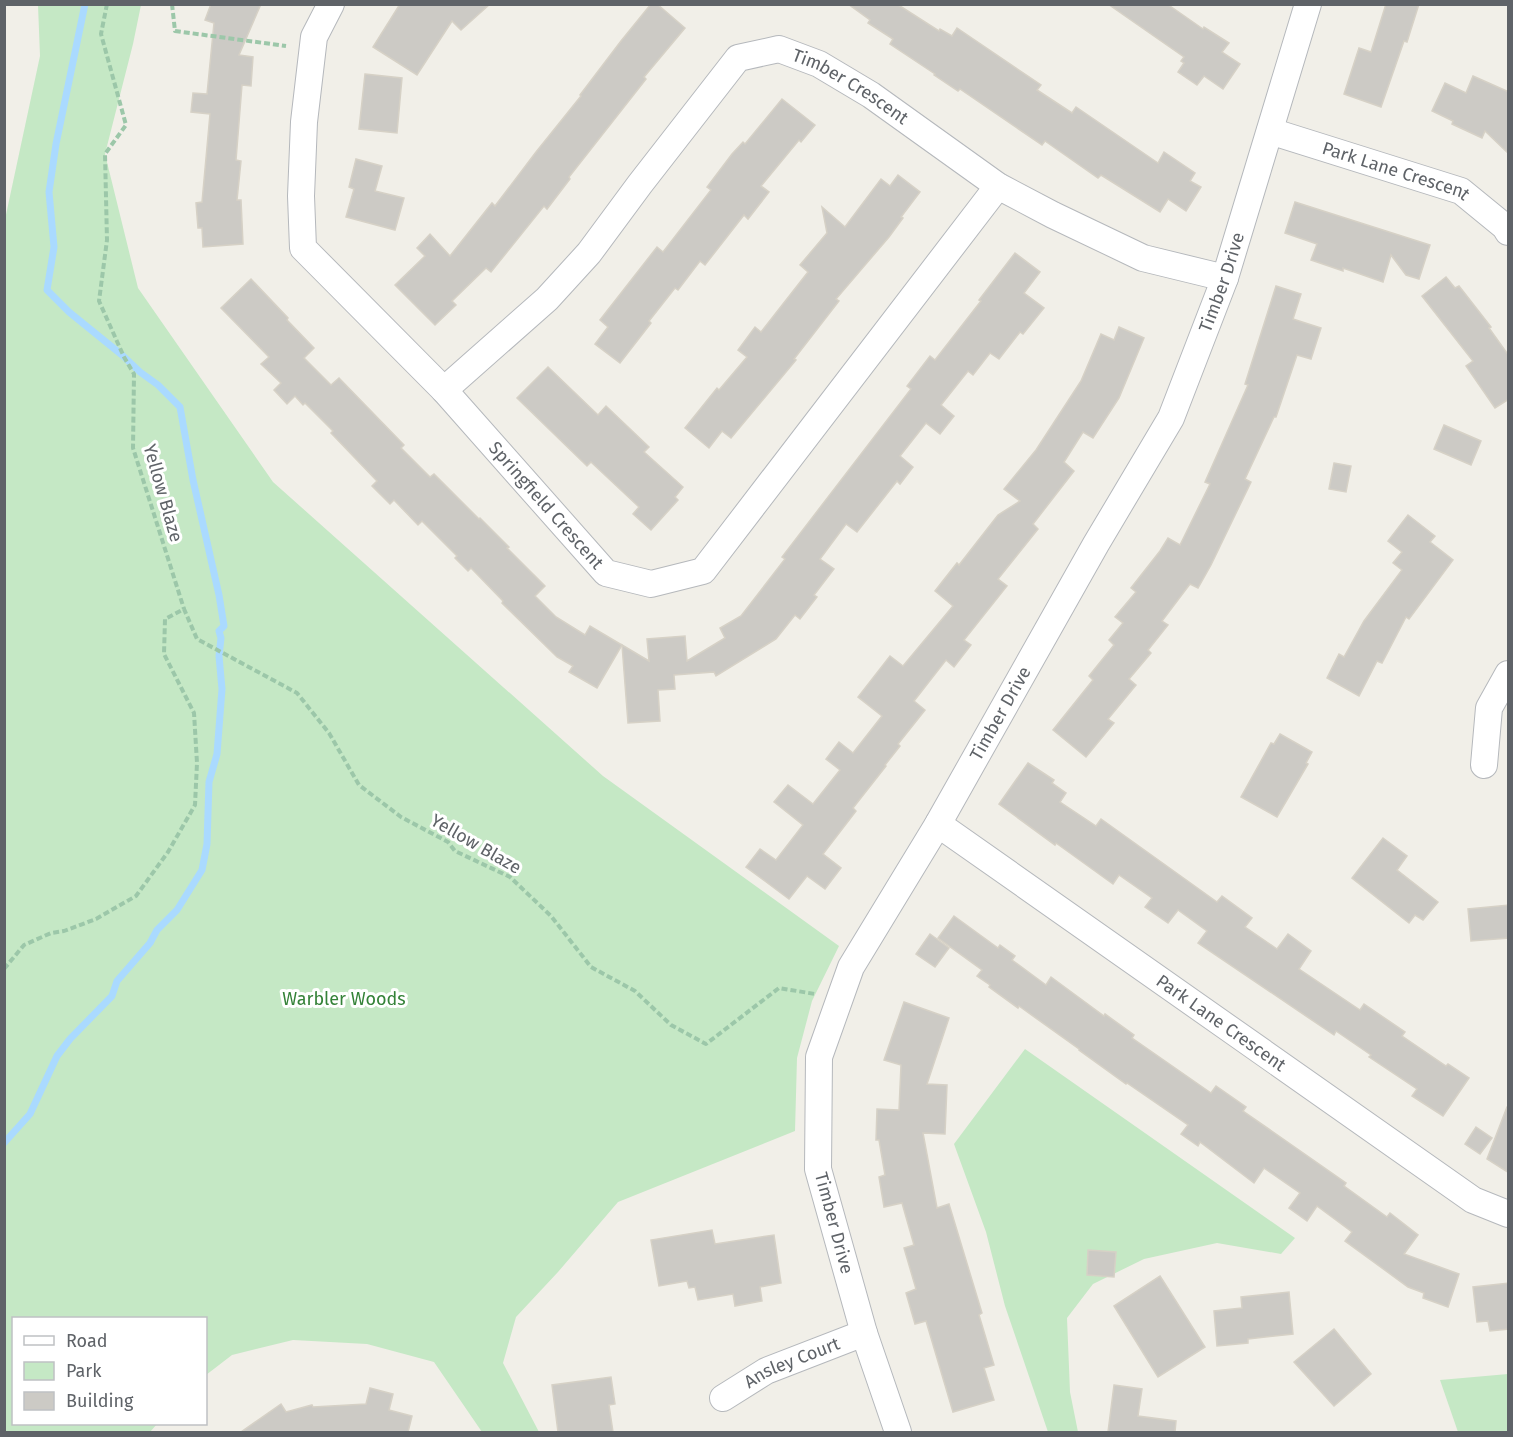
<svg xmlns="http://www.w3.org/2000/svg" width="1513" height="1437" font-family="'Fira Sans',sans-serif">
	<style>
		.green { fill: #c5e8c5 }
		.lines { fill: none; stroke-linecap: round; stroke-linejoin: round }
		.stream { stroke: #aadaff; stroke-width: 7 }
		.building { fill: #cccac5; stroke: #d6d1c6; stroke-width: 1.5 }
		.street-casing { stroke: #b5b8bc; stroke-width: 28 }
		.path { stroke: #9cc7a9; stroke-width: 4; stroke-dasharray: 6 3; stroke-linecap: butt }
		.street { stroke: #fff; stroke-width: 26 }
		.labels { text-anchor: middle; stroke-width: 6; stroke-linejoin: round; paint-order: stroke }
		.street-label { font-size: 18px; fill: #5f6368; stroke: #fff }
		.park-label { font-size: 18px; fill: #348238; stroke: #fff }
	</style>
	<rect width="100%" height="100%" fill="#f1efe8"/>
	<!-- green -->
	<g class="green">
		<polygon points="38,5 141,5 133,44 105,154 138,288 273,482 603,776 839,946 812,1001 797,1058 795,1131 618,1202 558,1272 516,1317 503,1363 539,1432 482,1432 434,1362 367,1344 293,1340 232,1355 206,1375 206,1318 14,1318 14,1424 157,1424 150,1432 5,1432 4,224 40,56"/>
		<polygon points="1025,1049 1295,1238 1281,1254 1217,1243 1144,1259 1093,1284 1067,1318 1070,1392 1078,1432 1048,1432 1005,1306 986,1232 954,1144"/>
		<polygon points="1508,1374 1508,1432 1458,1432 1440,1380"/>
	</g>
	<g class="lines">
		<!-- stream -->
		<polyline class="stream" points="4,1143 30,1114 57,1056 70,1039 112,996 117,981 150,943 157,930 177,910 202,870 207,844 209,782 217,754 222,689 219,656 221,638 219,631 224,626 219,595 193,480 180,407 158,385 140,372 122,355 69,312 47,290 54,247 49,192 56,144 85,4"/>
	</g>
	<!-- building -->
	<g class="building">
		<polygon points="211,4 261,4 239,55 253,57 251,86 242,85 236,160 241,161 237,200 241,200 243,244 203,247 202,228 198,228 196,203 202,202 210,114 191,112 193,93 207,94 214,23 205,20"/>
		<polygon points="400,4 490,4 461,30 452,21 417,75 373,47"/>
		<polygon points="651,4 657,4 685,28 644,77 646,79 569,177 570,179 547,209 544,206 491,272 486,268 452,301 456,305 435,325 395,285 425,256 417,248 430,234 450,256 492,203 495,206 536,152 581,96 580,95 621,41"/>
		<polygon points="848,4 897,4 939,31 940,29 952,36 957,28 1041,85 1037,90 1072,113 1076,107 1158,163 1164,152 1195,173 1190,181 1201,187 1186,211 1168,199 1160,212 1101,175 1098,178 1045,141 1042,145 960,89 958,91 934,75 935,74 890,44 893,39 868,23 870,20"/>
		<polygon points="1108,4 1167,4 1203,29 1204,27 1229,43 1222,52 1240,64 1223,89 1204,76 1197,85 1178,72 1184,63 1181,61 1184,57"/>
		<polygon points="1386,4 1419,4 1407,42 1404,41 1381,107 1344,94 1359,48 1371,52"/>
		<polygon points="365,74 402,78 397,133 359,129"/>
		<polygon points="1473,76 1509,92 1509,154 1485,131 1482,138 1452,124 1453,121 1432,111 1445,83 1466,93"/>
		<polygon points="782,99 815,125 801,142 799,140 761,186 769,192 748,219 744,215 705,265 700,261 678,290 675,288 649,321 651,323 620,363 595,344 608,327 600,320 657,247 663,252 711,190 707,187 732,154 743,142 745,144"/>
		<polygon points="356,159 382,166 375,191 404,198 395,230 346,217 354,189 349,187"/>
		<polygon points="898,175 920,192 901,217 903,218 889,237 836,299 839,301 794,359 796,360 731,438 722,431 709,448 685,428 717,388 719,390 747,357 738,350 755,327 761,332 808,272 800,265 827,233 822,207 845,227 881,179 890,186"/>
		<polygon points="1295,202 1430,245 1419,279 1406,275 1391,255 1383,282 1343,268 1343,271 1311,260 1317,244 1285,233"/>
		<polygon points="1015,253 1040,272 1024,293 1044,308 1023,334 1020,332 999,359 990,353 973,375 968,371 941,405 954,416 940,434 926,423 900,456 913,467 900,484 897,481 857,532 846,524 820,559 834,569 814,595 817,597 800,619 795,615 776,639 716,676 714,672 674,675 675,689 658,690 660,721 628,723 622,645 649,661 647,639 685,636 687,661 725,638 720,628 741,616 785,559 782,557 911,389 907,386 930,356 935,360 981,301 979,300"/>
		<polygon points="1446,277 1455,288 1459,286 1491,327 1489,328 1509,356 1509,399 1495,408 1466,366 1473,361 1422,296"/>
		<polygon points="251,279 288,318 287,320 314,348 304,358 331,385 339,378 404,445 401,448 430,477 434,474 479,519 480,518 509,547 507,548 545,586 535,596 556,617 585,635 590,626 622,645 597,688 569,672 573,666 557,657 502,603 503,601 471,568 468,571 455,558 457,556 422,521 418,525 394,500 390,504 372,486 377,481 331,433 333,431 305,403 303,405 295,396 287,404 274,390 281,383 261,364 269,357 221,308"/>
		<polygon points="1276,286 1301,294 1293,319 1321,328 1311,359 1297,355 1276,417 1274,417 1245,479 1251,482 1211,565 1198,588 1190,584 1162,621 1168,625 1148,650 1151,653 1129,679 1136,685 1108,719 1114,723 1086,757 1053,730 1093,680 1089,676 1114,645 1109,640 1123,623 1115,617 1136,592 1131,588 1160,551 1168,538 1180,545 1210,484 1205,482 1248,385 1245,384"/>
		<polygon points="1119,327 1144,338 1119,398 1093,438 1083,432 1064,462 1074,471 1033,524 1038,529 998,579 1007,586 964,640 971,645 954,667 946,660 914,701 925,710 898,744 900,746 885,765 886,766 853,808 856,811 823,854 841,868 825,889 807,876 789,899 746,867 760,849 776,860 803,825 774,802 788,785 813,804 840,770 826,759 839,742 853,753 882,716 858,697 890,656 903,666 953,606 935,591 957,563 959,565 998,515 1020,501 1004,489 1036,450 1081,381 1101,334 1114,340"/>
		<polygon points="548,367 598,415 606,406 649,447 644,452 683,487 675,497 678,500 651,530 633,514 639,507 591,462 587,466 517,398"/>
		<polygon points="1444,425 1481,441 1471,465 1434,449"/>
		<polygon points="1334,463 1351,466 1346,492 1329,489"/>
		<polygon points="1408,515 1435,536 1430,542 1453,560 1409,619 1406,617 1382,663 1377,661 1359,696 1327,678 1339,654 1344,657 1364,621 1402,570 1393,563 1402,552 1388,541"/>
		<polygon points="1280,734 1312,752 1306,763 1308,764 1277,817 1241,797 1271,743 1274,744"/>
		<polygon points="1028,763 1054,780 1052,783 1066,793 1060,802 1096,826 1101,819 1217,902 1222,896 1252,918 1245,927 1277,949 1288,934 1311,951 1299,969 1360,1010 1364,1004 1405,1032 1402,1036 1446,1066 1448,1064 1469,1078 1443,1116 1412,1096 1417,1089 1369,1057 1371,1055 1336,1031 1334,1035 1198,943 1207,931 1178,910 1168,923 1145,907 1152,898 1119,875 1113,884 1056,843 1055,845 999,804"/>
		<polygon points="1383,838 1407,856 1397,870 1438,902 1423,920 1415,915 1409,923 1352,878"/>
		<polygon points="1509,905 1509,938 1471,941 1468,909"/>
		<polygon points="954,916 998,948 1000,945 1015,956 1012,960 1046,985 1051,977 1104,1016 1105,1014 1134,1035 1132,1038 1211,1093 1216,1086 1246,1107 1243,1111 1346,1183 1344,1186 1387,1217 1390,1213 1418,1235 1404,1254 1459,1274 1448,1307 1423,1298 1424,1293 1408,1287 1345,1241 1352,1232 1317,1206 1307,1221 1289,1208 1300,1193 1264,1168 1254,1183 1200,1142 1198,1146 1181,1134 1188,1125 1127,1083 1126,1084 1079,1050 1079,1049 1019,1006 1018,1008 989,987 990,985 977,976 982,970 938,938"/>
		<polygon points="930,934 949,948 935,967 916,954"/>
		<polygon points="904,1002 949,1018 927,1084 947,1085 945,1134 923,1133 937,1208 949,1204 982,1313 979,1315 994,1365 984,1368 994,1400 953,1412 926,1321 915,1324 906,1293 916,1289 904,1248 914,1245 902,1203 884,1207 879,1177 885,1175 879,1140 876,1140 877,1109 899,1110 901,1065 884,1060"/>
		<polygon points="1507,1107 1509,1107 1509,1173 1487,1159"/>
		<polygon points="1476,1127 1492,1138 1480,1154 1465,1144"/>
		<polygon points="712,1230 715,1244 774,1235 781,1283 760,1287 762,1301 735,1306 733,1294 698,1300 695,1287 689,1288 687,1281 659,1286 651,1240"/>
		<polygon points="1088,1250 1116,1252 1114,1277 1087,1275"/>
		<polygon points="1160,1276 1205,1347 1158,1377 1114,1306"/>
		<polygon points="1509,1283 1509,1329 1490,1331 1488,1321 1477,1322 1473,1287"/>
		<polygon points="1289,1292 1293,1334 1248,1339 1248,1343 1217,1346 1214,1311 1242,1308 1241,1297"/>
		<polygon points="1334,1329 1371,1374 1334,1406 1294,1362"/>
		<polygon points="611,1377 615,1404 609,1405 613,1432 558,1432 552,1385"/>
		<polygon points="1114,1385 1142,1389 1138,1416 1176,1421 1175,1432 1108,1432"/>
		<polygon points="370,1388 393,1394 389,1410 412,1416 408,1432 241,1432 281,1404 286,1412 312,1405 313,1407 366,1404"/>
	</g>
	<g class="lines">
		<!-- street casing -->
		<g class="street-casing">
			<g id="street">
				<path id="s1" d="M331,4L314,37L304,122L301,196L303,248L444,390L606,573L651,584L703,571L998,186"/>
				<path id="s2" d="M1270,131L1461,191L1505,227L1508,232"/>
				<path id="s3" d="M444,390L547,299L589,253L640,184L738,58L779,49L819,64L871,95L998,186L1053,215L1143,258L1225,278"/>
				<polyline points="1484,765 1489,708 1508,674"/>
				<path id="s4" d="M938,824L1473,1200L1508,1214"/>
				<path id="s5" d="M723,1398L766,1371L864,1333"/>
				<path id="s6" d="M898,1432L864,1333L818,1169L819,1057L851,967L938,824L1096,544L1171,418L1225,278L1308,4"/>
			</g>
		</g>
		<!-- path -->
		<g class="path">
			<polyline points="107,4 101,34 126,125 105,154 107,240 99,301 124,357 134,374 133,448 184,609"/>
			<polyline points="172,4 175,31 286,46"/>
			<polyline points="4,969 24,945 51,933 64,931 96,919 136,896 168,852 195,805 197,763 194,713 164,654 165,619 184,609 197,639 297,693 329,733 359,785 401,817 448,842 455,851 510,877 551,916 591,967 635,991 671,1025 706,1044 779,988 815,994"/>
		</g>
		<!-- street -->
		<use href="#street" class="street"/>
	</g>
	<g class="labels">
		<!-- street labels -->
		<g class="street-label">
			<text dy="6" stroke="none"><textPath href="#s3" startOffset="568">Timber Crescent</textPath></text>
			<text dy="6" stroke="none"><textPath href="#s2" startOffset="132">Park Lane Crescent</textPath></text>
			<text dy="6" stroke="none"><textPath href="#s6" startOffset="1263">Timber Drive</textPath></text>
			<text transform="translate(163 493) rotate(74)" y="6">Yellow Blaze</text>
			<text dy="6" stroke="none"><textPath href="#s1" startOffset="603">Springfield Crescent</textPath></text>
			<text dy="6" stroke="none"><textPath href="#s6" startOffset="777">Timber Drive</textPath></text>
			<text transform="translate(476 844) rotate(30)" y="6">Yellow Blaze</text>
			<text dy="6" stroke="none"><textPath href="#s4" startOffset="346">Park Lane Crescent</textPath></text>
			<text transform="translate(834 1223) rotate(75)" y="6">Timber Drive</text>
			<text dy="6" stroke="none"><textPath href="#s5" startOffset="78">Ansley Court</textPath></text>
		</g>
		<!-- park labels -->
		<g class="park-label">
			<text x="344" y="1005">Warbler Woods</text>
		</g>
	</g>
	<!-- border -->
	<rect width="1513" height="1437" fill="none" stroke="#5f6368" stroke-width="12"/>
	<!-- legend -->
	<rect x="12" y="1317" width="195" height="108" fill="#ffffff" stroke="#bfc1c3" stroke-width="1.5"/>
	<rect x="24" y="1336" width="30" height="9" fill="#ffffff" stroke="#bfc1c3" stroke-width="1.5"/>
	<text x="66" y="1347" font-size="18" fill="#5f6368">Road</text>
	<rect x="24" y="1362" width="30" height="18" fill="#c5e8c5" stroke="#bfc1c3" stroke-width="1.5"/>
	<text x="66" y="1377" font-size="18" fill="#5f6368">Park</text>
	<rect x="24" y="1392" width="30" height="18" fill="#cccac5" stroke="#bfc1c3" stroke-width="1.5"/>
	<text x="66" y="1407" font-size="18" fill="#5f6368">Building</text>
</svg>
